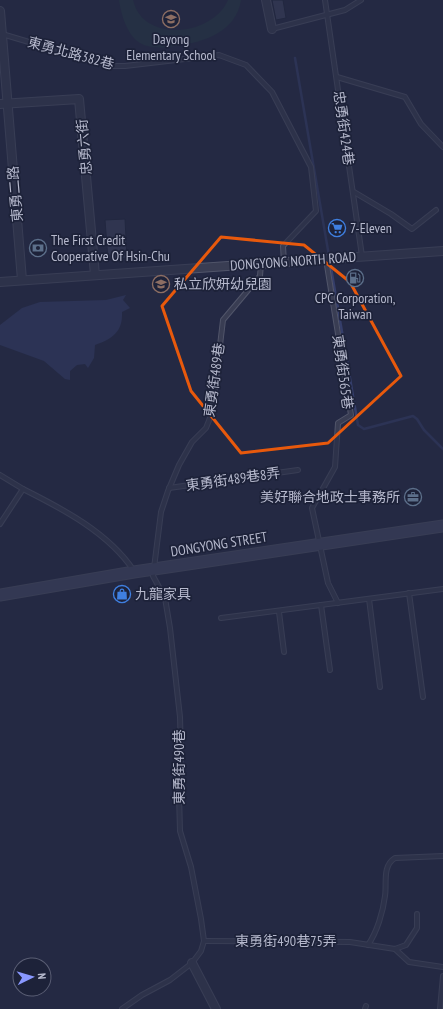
<svg xmlns="http://www.w3.org/2000/svg" width="443" height="1009" font-family="'PT Sans Narrow','Noto Sans TC',sans-serif">
	<style>
		.green { fill: #263945 }
		.water { fill: #353e6a }
		.lines { fill: none; stroke-linecap: round; stroke-linejoin: round }
		.stream { stroke: #353e6a; stroke-width: 2.5 }
		.building { fill: #3e4461; stroke: #1f243b }
		.lane-casing { stroke: #51556a; stroke-width: 6 }
		.street-casing { stroke: #51556a; stroke-width: 10 }
		.secondary-casing { stroke: #51556a; stroke-width: 13 }
		.lane { stroke: #393d53; stroke-width: 4 }
		.street { stroke: #393d53; stroke-width: 8 }
		.secondary { stroke: #464a67; stroke-width: 11 }
		.marked { fill: none; stroke: #e8590c; stroke-width: 3; stroke-linejoin: round }
		.labels { text-anchor: middle; stroke-width: 3.5; stroke-linejoin: round; paint-order: stroke }
		.poi-label { font-size: 14px; fill: #b6b9cd; stroke: #1d2239; text-anchor: start }
		.street-label { font-size: 14px; fill: #b6b9cd; stroke: #1d2239 }
	</style>
	<rect width="100%" height="100%" fill="#242944"/>
	<!-- green -->
	<path class="green" d="M119,0H133C143,44 213,36 228,0H241C236,32 204,42 176,46C165,48 151,49 140,43C127,35 121,14 119,0Z"/>
	<!-- water -->
	<path class="water" d="M126,295L123,300L130,308L122,312C123,332 112,339 95,345L94,358L88,368L85,364L77,365L70,371V380L65,379L44,361L0,345V325L22,308L40,302L106,300Z"/>
	<g class="lines">
		<!-- stream -->
		<polyline class="stream" points="295,58 358,425 364,429 413,416 417,419 424,430 443,449"/>
	</g>
	<!-- building -->
	<g class="building">
		<polygon points="272,0 283,0 286,18 276,20"/>
		<polygon points="125,219 127,258 108,259 105,220"/>
	</g>
	<g class="lines">
		<!-- lane casing -->
		<g class="lane-casing">
			<g id="lane">
				<polyline points="325,0 362,256"/>
				<polyline points="272,29 345,10 361,0"/>
				<polyline points="2,34 110,66 125,66 219,55 246,65 272,92 311,167 316,211 283,246 284,262"/>
				<polyline points="337,77 405,97 421,124 443,147"/>
				<polyline points="354,192 391,214 412,229 436,210"/>
				<polyline points="326,259 351,415 338,423 335,467 312,508 328,583 338,603"/>
				<polyline points="0,475 23,489 0,524"/>
				<polyline points="169,488 298,470"/>
				<path d="M23,489C63,509 109,533 134,571"/>
				<polyline points="409,593 423,697"/>
				<polyline points="369,599 380,687"/>
				<polyline points="321,605 330,670"/>
				<polyline points="279,612 284,652"/>
				<polyline points="221,618 443,589"/>
				<polyline points="204,941 350,942 395,949 406,945 417,928 417,914"/>
				<path d="M368,945C377,932 383,912 385,896C387,883 382,866 395,858L443,856"/>
				<polyline points="395,949 409,962 443,967"/>
				<polyline points="122,1009 142,995 170,980 192,963 201,951 204,941 201,919 191,867 180,831 179,795 181,755 180,717 170,628 165,598 153,576 161,512 168,491 179,465 192,442 206,428 212,413 223,320 260,276 261,264"/>
				<polyline points="365,1009 366,1006"/>
				<polyline points="440,1009 443,976"/>
			</g>
		</g>
		<!-- street casing -->
		<g class="street-casing">
			<g id="street">
				<polyline points="266,0 272,29"/>
				<polyline points="0,11 22,280"/>
				<polyline points="0,104 79,99 95,275"/>
				<polyline points="0,282 443,251"/>
				<polyline points="192,963 216,1009"/>
			</g>
		</g>
		<!-- secondary casing -->
		<g class="secondary-casing">
			<polyline id="secondary" points="0,595 134,572 443,526"/>
		</g>
		<!-- lane -->
		<use href="#lane" class="lane"/>
		<!-- street -->
		<use href="#street" class="street"/>
		<!-- secondary -->
		<use href="#secondary" class="secondary"/>
	</g>
	<!-- marked area -->
	<path d="M0 0H443V1009H0ZM221,237L304,245L350,282L401,376L328,443L241,453L191,391L162,306Z" fill="#242944" fill-opacity=".55" fill-rule="evenodd"/>
	<path class="marked" d="M221,237L304,245L350,282L401,376L328,443L241,453L191,391L162,306Z"/>
	<!-- icons -->
	<defs>
		<g id="school-ring" transform="scale(0.9)"><circle r="9.5" fill="#1d2239" stroke="#8d6e63" stroke-width="1.5"/><path d="M0-5L7-2L0 1L-7-2ZM-4 1L0 2.5L4 1V4Q0 6-4 4Z" fill="#8d6e63"/></g>
		<g id="supermarket-ring" transform="scale(0.9)"><circle r="9.5" fill="#1d2239" stroke="#3f7fe0" stroke-width="1.5"/><path d="M-6-5.5h2.5l.6 2H6L4.5 2H-2.5L-4.4-4H-6ZM-1.5 3.2a1.3 1.3 0 1 0 .1 0ZM3 3.2a1.3 1.3 0 1 0 .1 0Z" fill="#3f7fe0"/></g>
		<g id="bank-ring" transform="scale(0.9)"><circle r="9.5" fill="#1d2239" stroke="#5c6f8a" stroke-width="1.5"/><path d="M-6-4H6V4H-6ZM0-2.3a2.3 2.3 0 1 0 0 4.6a2.3 2.3 0 1 0 0-4.6Z" fill="#5c6f8a"/></g>
		<g id="fuel-ring" transform="scale(0.9)"><circle r="9.5" fill="#1d2239" stroke="#5c6f8a" stroke-width="1.5"/><path d="M-5.5-6h7V0h2V4h1.3V-2.5L3-4.5l.8-.8L6-3V5H2.5V1h-1V6h-7ZM-4.2-4.7v3.2H.2V-4.7Z" fill="#5c6f8a"/></g>
		<g id="office-ring" transform="scale(0.9)"><circle r="9.5" fill="#1d2239" stroke="#5c6f8a" stroke-width="1.5"/><path d="M-6-3h4V-5.5h4V-3h4V5H-6ZM-1-4.5V-3h2v-1.5ZM-6 0V1H6V0Z" fill="#5c6f8a"/></g>
		<g id="shop-ring" transform="scale(0.9)"><circle r="9.5" fill="#1d2239" stroke="#3f7fe0" stroke-width="1.5"/><path d="M-5-2.5h2.3a2.7 3.5 0 0 1 5.4 0H5L5.5 6h-11ZM-1.5-2.5h3a1.5 2.3 0 0 0-3 0Z" fill="#3f7fe0"/></g>
	</defs>
	<g fill-rule="evenodd">
		<use href="#school-ring" x="171" y="19"/>
		<use href="#supermarket-ring" x="337" y="228"/>
		<use href="#bank-ring" x="38" y="248"/>
		<use href="#fuel-ring" x="355" y="278"/>
		<use href="#school-ring" x="161" y="284"/>
		<use href="#office-ring" x="413" y="497"/>
		<use href="#shop-ring" x="122" y="594"/>
	</g>
	<g class="labels">
		<!-- poi labels -->
		<g class="poi-label">
			<text x="171" y="44" text-anchor="middle">Dayong<tspan x="171" dy="16">Elementary School</tspan></text>
			<text x="350" y="233">7-Eleven</text>
			<text x="51" y="245">The First Credit<tspan x="51" dy="16">Cooperative Of Hsin-Chu</tspan></text>
			<text x="174" y="289">私立欣妍幼兒園</text>
			<text x="355" y="303" text-anchor="middle">CPC Corporation,<tspan x="355" dy="16">Taiwan</tspan></text>
			<text x="400" y="502" text-anchor="end">美好聯合地政士事務所</text>
			<text x="135" y="599">九龍家具</text>
		</g>
		<!-- street labels -->
		<g class="street-label">
			<text transform="translate(71 53) rotate(15)" y="5">東勇北路382巷</text>
			<text transform="translate(344 128) rotate(82)" y="5">忠勇街424巷</text>
			<text transform="translate(84 147) rotate(-95)" y="5">忠勇六街</text>
			<text transform="translate(15 194) rotate(-95)" y="5">東勇二路</text>
			<text transform="translate(293 261) rotate(-4)" y="5">DONGYONG NORTH ROAD</text>
			<text transform="translate(343 372) rotate(82)" y="5">東勇街565巷</text>
			<text transform="translate(214 380) rotate(-82)" y="5">東勇街489巷</text>
			<text transform="translate(233 479) rotate(-8)" y="5">東勇街489巷8弄</text>
			<text transform="translate(219 544) rotate(-9)" y="5">DONGYONG STREET</text>
			<text transform="translate(179 767) rotate(-90)" y="5">東勇街490巷</text>
			<text x="286" y="946">東勇街490巷75弄</text>
		</g>
	</g>
	<!-- north arrow -->
	<g transform="translate(32 977) rotate(85)"><circle r="19" fill="#1d2239" stroke="#5a5e74"/>
	<path d="M0-3L7 15L0 10L-7 15Z" fill="#8998ff"/>
	<text y="-6" font-size="11" font-weight="bold" text-anchor="middle" fill="#b6b9cd">N</text>
	</g>
</svg>
